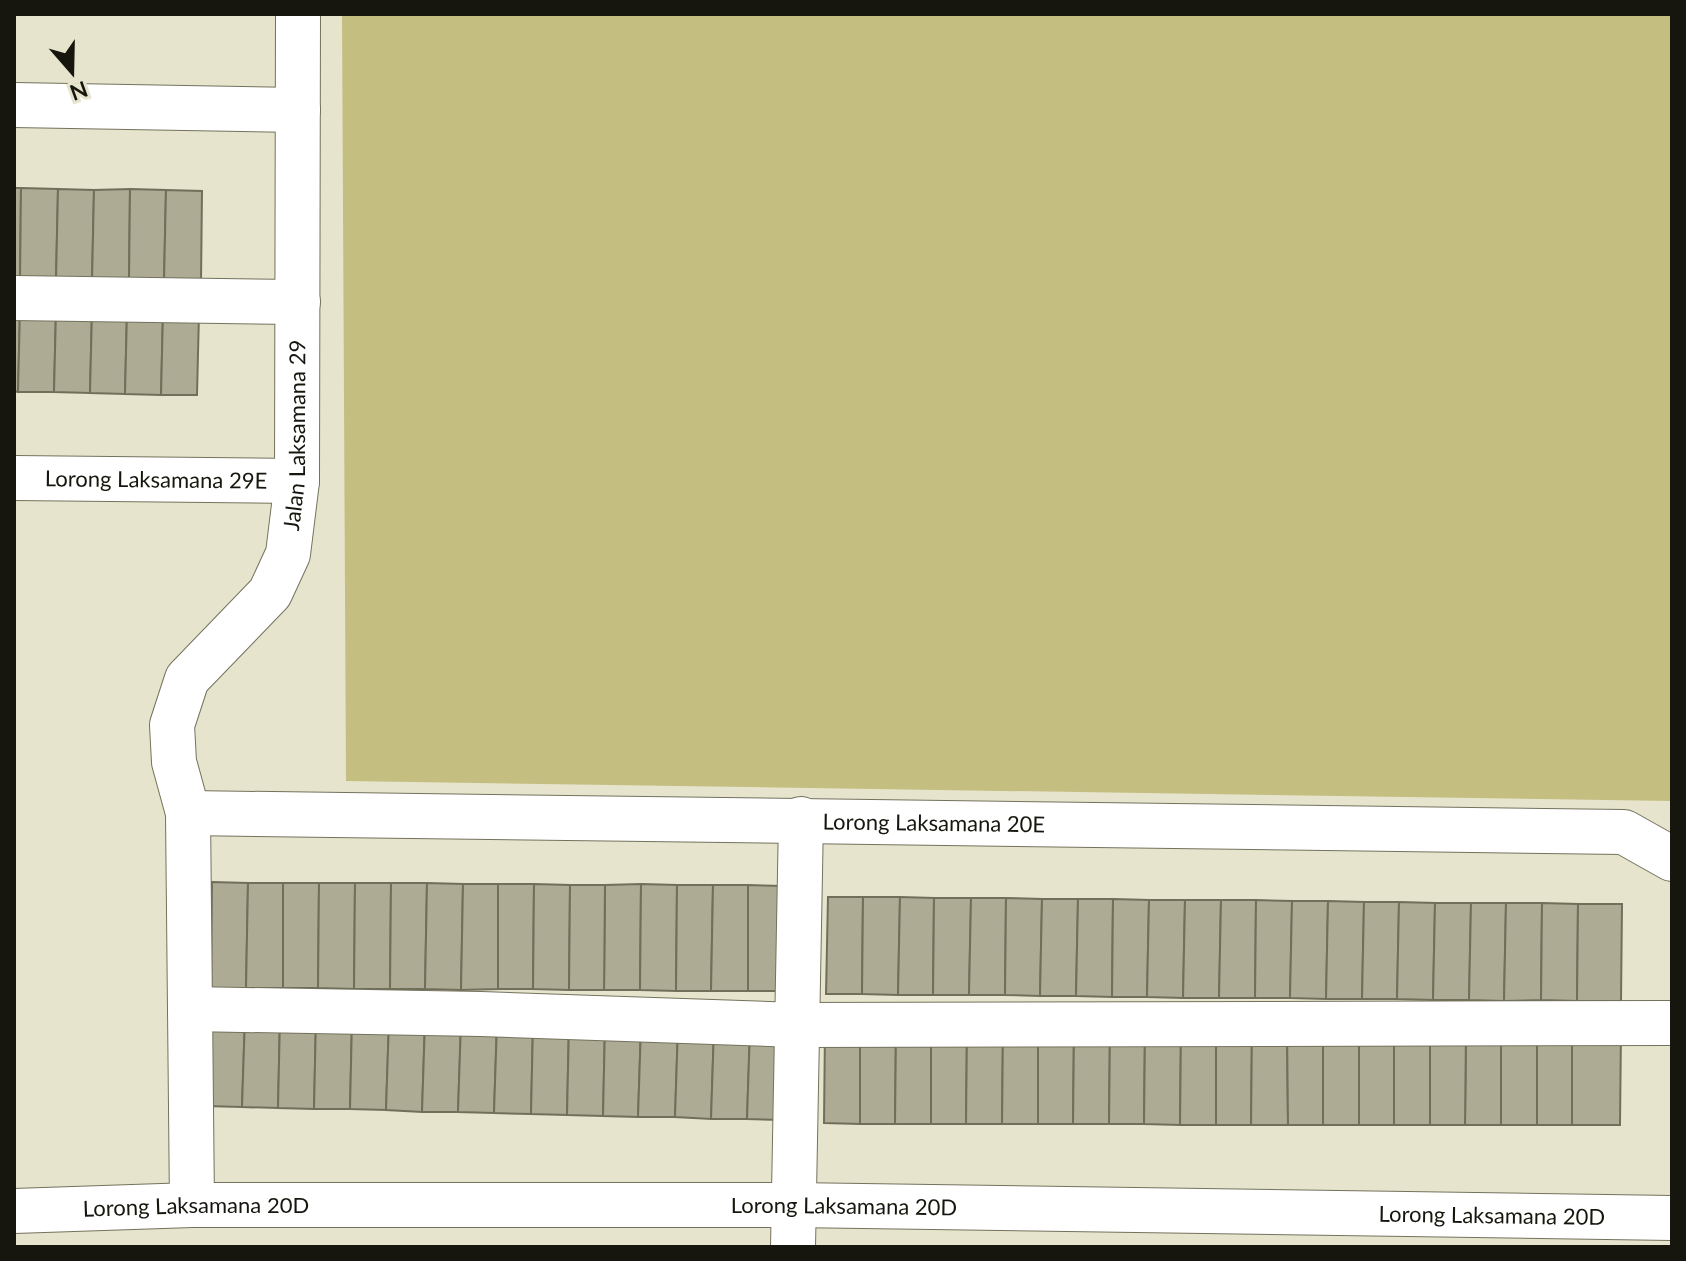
<svg xmlns="http://www.w3.org/2000/svg" width="1686" height="1261" font-family="Lato,sans-serif">
	<style>
		.green { fill: #c4be81 }
		.building { fill: #adab94; stroke: #716f5a; stroke-width: 2 }
		.lines { fill: none; stroke-linecap: round; stroke-linejoin: round }
		.minor-casing { stroke: #74725d; stroke-width: 46 }
		.minor { stroke: #fff; stroke-width: 44 }
		.labels { text-anchor: middle; stroke-width: 6; stroke-linejoin: round; paint-order: stroke }
		.street-label { font-size: 22px; fill: #17160e; stroke: #e6e4cc }
	</style>
	<rect width="100%" height="100%" fill="#e6e4cc"/>
	<!-- green -->
	<polygon class="green" points="342,14 1672,14 1672,801 346,781"/>
	<!-- building -->
	<g class="building">
		<polygon points="14,188 21,188 20,280 14,280"/>
		<polygon points="21,188 58,189 56,280 20,280"/>
		<polygon points="58,189 94,190 92,281 56,280"/>
		<polygon points="130,189 129,281 92,281 94,190"/>
		<polygon points="130,189 166,190 164,281 129,281"/>
		<polygon points="166,190 202,191 201,282 164,281"/>
		<polygon points="14,309 20,309 18,392 14,391"/>
		<polygon points="20,309 56,310 54,392 18,392"/>
		<polygon points="56,310 92,310 90,393 54,392"/>
		<polygon points="92,310 127,311 125,394 90,393"/>
		<polygon points="127,311 163,312 161,395 125,394"/>
		<polygon points="163,312 199,313 197,395 161,395"/>
		<polygon points="212,882 248,883 246,988 211,988"/>
		<polygon points="248,883 283,883 283,988 246,988"/>
		<polygon points="283,883 319,883 318,988 283,988"/>
		<polygon points="319,883 355,883 354,989 318,988"/>
		<polygon points="355,883 391,883 390,989 354,989"/>
		<polygon points="391,883 427,883 425,989 390,989"/>
		<polygon points="427,883 463,884 461,990 425,989"/>
		<polygon points="463,884 498,884 498,989 461,990"/>
		<polygon points="498,884 534,884 533,989 498,989"/>
		<polygon points="534,884 570,885 569,990 533,989"/>
		<polygon points="641,884 640,990 604,990 605,885"/>
		<polygon points="641,884 677,885 676,991 640,990"/>
		<polygon points="570,885 605,885 604,990 569,990"/>
		<polygon points="677,885 713,885 711,991 676,991"/>
		<polygon points="713,885 748,885 748,991 711,991"/>
		<polygon points="748,885 784,886 784,991 748,991"/>
		<polygon points="828,897 863,897 862,994 826,994"/>
		<polygon points="863,897 900,897 898,995 862,994"/>
		<polygon points="900,897 934,898 933,995 898,995"/>
		<polygon points="934,898 971,898 969,995 933,995"/>
		<polygon points="971,898 1006,898 1005,995 969,995"/>
		<polygon points="1006,898 1042,899 1040,996 1005,995"/>
		<polygon points="1042,899 1078,899 1076,996 1040,996"/>
		<polygon points="1078,899 1113,899 1112,997 1076,996"/>
		<polygon points="1113,899 1149,900 1147,997 1112,997"/>
		<polygon points="1149,900 1185,900 1183,998 1147,997"/>
		<polygon points="1185,900 1221,900 1219,998 1183,998"/>
		<polygon points="1221,900 1256,900 1255,998 1219,998"/>
		<polygon points="1256,900 1292,901 1290,998 1255,998"/>
		<polygon points="1292,901 1328,901 1326,999 1290,998"/>
		<polygon points="1328,901 1364,902 1362,999 1326,999"/>
		<polygon points="1364,902 1399,902 1397,999 1362,999"/>
		<polygon points="1399,902 1435,903 1433,1000 1397,999"/>
		<polygon points="1435,903 1471,903 1469,1000 1433,1000"/>
		<polygon points="1471,903 1506,903 1504,1001 1469,1000"/>
		<polygon points="1506,903 1542,903 1541,1000 1504,1001"/>
		<polygon points="1542,903 1578,904 1577,1001 1541,1000"/>
		<polygon points="1578,904 1622,904 1621,1001 1577,1001"/>
		<polygon points="208,1015 245,1017 242,1107 205,1106"/>
		<polygon points="245,1017 280,1017 278,1108 242,1107"/>
		<polygon points="280,1017 316,1018 314,1109 278,1108"/>
		<polygon points="316,1018 352,1019 350,1109 314,1109"/>
		<polygon points="352,1019 389,1020 386,1110 350,1109"/>
		<polygon points="389,1020 425,1021 422,1112 386,1110"/>
		<polygon points="425,1021 461,1022 458,1112 422,1112"/>
		<polygon points="461,1022 497,1022 494,1113 458,1112"/>
		<polygon points="497,1022 533,1024 531,1114 494,1113"/>
		<polygon points="533,1024 569,1024 567,1115 531,1114"/>
		<polygon points="569,1024 605,1025 603,1116 567,1115"/>
		<polygon points="605,1025 641,1026 638,1117 603,1116"/>
		<polygon points="641,1026 678,1026 675,1117 638,1117"/>
		<polygon points="678,1026 714,1028 711,1119 675,1117"/>
		<polygon points="714,1028 750,1029 747,1119 711,1119"/>
		<polygon points="825,1028 860,1028 860,1124 824,1123"/>
		<polygon points="860,1028 896,1028 895,1124 860,1124"/>
		<polygon points="896,1028 931,1028 931,1124 895,1124"/>
		<polygon points="931,1028 967,1028 966,1124 931,1124"/>
		<polygon points="967,1028 1003,1029 1002,1124 966,1124"/>
		<polygon points="750,1029 785,1029 783,1120 747,1119"/>
		<polygon points="1003,1029 1038,1029 1038,1124 1002,1124"/>
		<polygon points="1038,1029 1074,1029 1073,1124 1038,1124"/>
		<polygon points="1074,1029 1110,1029 1109,1124 1073,1124"/>
		<polygon points="1110,1029 1145,1029 1144,1124 1109,1124"/>
		<polygon points="1145,1029 1181,1029 1180,1125 1144,1124"/>
		<polygon points="1181,1029 1216,1029 1216,1125 1180,1125"/>
		<polygon points="1216,1029 1252,1029 1251,1125 1216,1125"/>
		<polygon points="1252,1029 1287,1029 1288,1125 1251,1125"/>
		<polygon points="1287,1029 1323,1030 1323,1125 1288,1125"/>
		<polygon points="1466,1029 1501,1030 1501,1125 1465,1125"/>
		<polygon points="1466,1029 1465,1125 1430,1125 1430,1030"/>
		<polygon points="1537,1029 1572,1030 1572,1125 1537,1125"/>
		<polygon points="1537,1029 1537,1125 1501,1125 1501,1030"/>
		<rect x="1323" y="1030" width="36" height="95"/>
		<rect x="1359" y="1030" width="35" height="95"/>
		<rect x="1394" y="1030" width="36" height="95"/>
		<polygon points="1572,1030 1621,1030 1620,1125 1572,1125"/>
	</g>
	<g class="lines">
		<!-- minor casing -->
		<g class="minor-casing">
			<g id="minor">
				<polyline points="14,105 298,110"/>
				<polyline points="14,298 298,302"/>
				<path id="s1" d="M14,478L297,481"/>
				<path id="s2" d="M188,813L1624,832L1672,859"/>
				<polyline points="190,1009 481,1014 797,1025 1672,1023"/>
				<path id="s3" d="M192,1205L188,813L174,762L172,725L187,679L270,593L288,554L297,481L298,14"/>
				<path id="s4" d="M14,1211L192,1205H793L1672,1218"/>
				<polyline points="793,1247 801,819"/>
			</g>
		</g>
		<!-- minor -->
		<use href="#minor" class="minor"/>
	</g>
	<g class="labels">
		<!-- street labels -->
		<g class="street-label">
			<text dy="8" stroke="none"><textPath href="#s3" startOffset="812">Jalan Laksamana 29</textPath></text>
			<text dy="8" stroke="none"><textPath href="#s1" startOffset="142">Lorong Laksamana 29E</textPath></text>
			<text dy="8" stroke="none"><textPath href="#s2" startOffset="746">Lorong Laksamana 20E</textPath></text>
			<text dy="8" stroke="none"><textPath href="#s4" startOffset="830">Lorong Laksamana 20D</textPath></text>
			<text dy="8" stroke="none"><textPath href="#s4" startOffset="182">Lorong Laksamana 20D</textPath></text>
			<text dy="8" stroke="none"><textPath href="#s4" startOffset="1478">Lorong Laksamana 20D</textPath></text>
		</g>
	</g>
	<!-- border -->
	<rect width="1686" height="1261" fill="none" stroke="#17160e" stroke-width="32"/>
	<!-- north arrow -->
	<g transform="translate(72 72) rotate(160)" stroke="#e6e4cc" stroke-width="6" paint-order="stroke">
	<path d="M0-6L14 30L0 20L-14 30Z" fill="#17160e"/>
	<text y="-12" font-size="22" font-weight="bold" text-anchor="middle" fill="#17160e">N</text>
	</g>
</svg>
